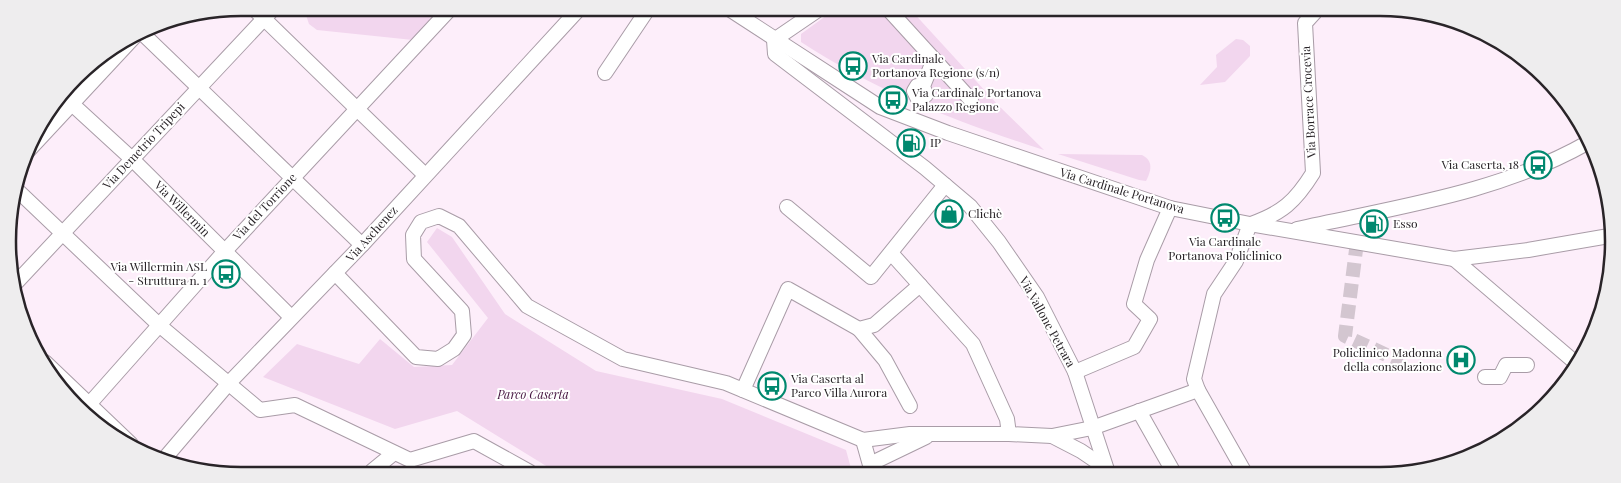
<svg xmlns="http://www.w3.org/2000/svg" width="1621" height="483" font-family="'Playfair Display',serif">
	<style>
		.green { fill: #f2d6ee }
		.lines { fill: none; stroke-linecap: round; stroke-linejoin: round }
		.minor-tunnel { stroke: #d3c6d0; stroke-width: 14; stroke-dasharray: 14 7; stroke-linecap: butt }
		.minor-casing { stroke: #a99ca7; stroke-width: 16 }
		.minor { stroke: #fff; stroke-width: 14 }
		.labels { text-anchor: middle; stroke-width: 4; stroke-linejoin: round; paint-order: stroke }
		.poi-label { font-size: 12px; fill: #292428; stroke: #fff; text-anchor: start }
		.street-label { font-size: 12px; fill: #292428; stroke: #fff }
		.park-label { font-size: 12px; font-style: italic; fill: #44143f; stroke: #fff }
		.rim { fill: none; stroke: #292428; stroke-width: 2.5 }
	</style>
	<rect width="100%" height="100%" fill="#fdeefa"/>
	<!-- green -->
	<g class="green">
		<polygon points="298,8 443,8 413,40 317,30 309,24 306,15 292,14"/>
		<path d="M834,10H911L998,105L1044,150C960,123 875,91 801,42V34Z"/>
		<polygon points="1236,39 1243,40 1250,46 1250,56 1225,82 1200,85 1217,67 1216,55"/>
		<path d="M1058,154L1142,155C1154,161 1151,171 1146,181L1139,180Z"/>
		<polygon points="437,228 452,237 505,314 596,371 722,399 846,450 852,472 556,472 457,411 395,429 263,377 297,344 359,364 380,339 414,367 452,365 488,318 427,242"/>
	</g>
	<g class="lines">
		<!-- minor-tunnel -->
		<polyline class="minor-tunnel" points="1357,242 1345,336 1402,362"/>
		<!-- minor casing -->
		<g class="minor-casing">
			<g id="minor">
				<polyline points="253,8 425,175"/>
				<polyline points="729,9 880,107 948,133 1170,208 1250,224 1454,259 1528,250 1609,236"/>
				<polyline points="818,10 774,40 775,54 925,168 970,206 999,242 1037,297 1075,372 1108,473"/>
				<polyline points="889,10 971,100"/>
				<polyline points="141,32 362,245"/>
				<polyline points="605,73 648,9"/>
				<polyline points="923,86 926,95 918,99 914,91 917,86 923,86 934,59"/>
				<polyline points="72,104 132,159 291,317"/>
				<polyline points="28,151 136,35"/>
				<polyline points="16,189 159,325 260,410 295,405 410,460 474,441 530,472"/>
				<polyline points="787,207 871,277 945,185"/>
				<path d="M1251,224C1282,213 1295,202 1313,173L1305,23L1315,12"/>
				<path d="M1297,229C1395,207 1499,193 1587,143"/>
				<polyline points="891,253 973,344 1007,419 1009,434"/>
				<polyline points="1454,259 1577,364"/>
				<polyline points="335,273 416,357 438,359 454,349 464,335 462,311 414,259 413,235 421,222 439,216 459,226 527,306 623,359 726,383 863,440 910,434 1009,434 1052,436 1092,428 1198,390 1194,379 1214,294 1236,261 1250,224"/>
				<polyline points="14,285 274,8"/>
				<polyline points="859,329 885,360 910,406"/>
				<polyline points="45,362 131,444"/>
				<polyline points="1075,372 1134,347 1150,319 1134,304 1147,260 1170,208"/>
				<polyline points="1485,377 1500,377 1506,365 1527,365"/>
				<polyline points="743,390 788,289 859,329 874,325 920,285"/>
				<polyline points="1198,390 1245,473"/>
				<polyline points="84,410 225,251 451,8"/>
				<polyline points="1139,411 1174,473"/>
				<polyline points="1052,436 1081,451 1106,468"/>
				<polyline points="863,440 872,472"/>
				<polyline points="165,458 228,384 362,245 579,9"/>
				<polyline points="870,464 926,437"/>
				<polyline points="372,471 394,453"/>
			</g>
		</g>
		<!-- minor -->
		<use href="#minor" class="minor"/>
	</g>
	<!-- icons -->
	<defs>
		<g id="bus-ring" transform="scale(1.4375)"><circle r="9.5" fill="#fff" stroke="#00886e" stroke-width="1.5"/><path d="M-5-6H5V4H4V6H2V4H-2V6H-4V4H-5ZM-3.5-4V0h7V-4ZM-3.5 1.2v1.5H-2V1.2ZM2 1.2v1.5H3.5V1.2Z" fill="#00886e"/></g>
		<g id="fuel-ring" transform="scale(1.4375)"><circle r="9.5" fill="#fff" stroke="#00886e" stroke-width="1.5"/><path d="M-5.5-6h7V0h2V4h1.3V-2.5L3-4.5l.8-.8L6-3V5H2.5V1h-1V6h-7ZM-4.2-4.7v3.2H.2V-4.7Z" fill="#00886e"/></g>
		<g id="shop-ring" transform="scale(1.4375)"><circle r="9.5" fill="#fff" stroke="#00886e" stroke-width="1.5"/><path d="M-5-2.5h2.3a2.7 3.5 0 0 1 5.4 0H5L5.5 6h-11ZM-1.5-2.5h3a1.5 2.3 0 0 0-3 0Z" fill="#00886e"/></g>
		<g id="hospital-ring" transform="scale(1.4375)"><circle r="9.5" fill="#fff" stroke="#00886e" stroke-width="1.5"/><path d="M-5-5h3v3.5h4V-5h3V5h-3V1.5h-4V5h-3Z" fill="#00886e"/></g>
	</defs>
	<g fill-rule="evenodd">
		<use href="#bus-ring" x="853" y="66"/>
		<use href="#bus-ring" x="893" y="100"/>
		<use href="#fuel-ring" x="911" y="143"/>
		<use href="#bus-ring" x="1538" y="165"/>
		<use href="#shop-ring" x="949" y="214"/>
		<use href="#bus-ring" x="1225" y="218"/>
		<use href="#fuel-ring" x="1374" y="224"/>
		<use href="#bus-ring" x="226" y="274"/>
		<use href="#hospital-ring" x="1461" y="360"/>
		<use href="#bus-ring" x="772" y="386"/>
	</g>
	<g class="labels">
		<!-- poi labels -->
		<g class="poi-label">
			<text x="872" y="63">Via Cardinale<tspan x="872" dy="14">Portanova Regione (s/n)</tspan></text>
			<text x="912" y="97">Via Cardinale Portanova<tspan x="912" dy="14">Palazzo Regione</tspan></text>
			<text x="930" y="147">IP</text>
			<text x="1519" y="169" text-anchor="end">Via Caserta, 18</text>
			<text x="968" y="218">Clichè</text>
			<text x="1393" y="228">Esso</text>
			<text x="1225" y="246" text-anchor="middle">Via Cardinale<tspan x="1225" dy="14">Portanova Policlinico</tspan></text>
			<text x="207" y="271" text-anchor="end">Via Willermin ASL<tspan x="207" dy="14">- Struttura n. 1</tspan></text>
			<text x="1442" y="357" text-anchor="end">Policlinico Madonna<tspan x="1442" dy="14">della consolazione</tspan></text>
			<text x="791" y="383">Via Caserta al<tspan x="791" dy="14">Parco Villa Aurora</tspan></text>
		</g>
		<!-- street labels -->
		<g class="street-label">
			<text transform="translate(1309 102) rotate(-93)" y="4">Via Borrace Crocevia</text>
			<text transform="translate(144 146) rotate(-47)" y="4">Via Demetrio Tripepi</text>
			<text transform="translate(1122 191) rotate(17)" y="4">Via Cardinale Portanova</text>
			<text transform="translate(265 207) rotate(-47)" y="4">Via del Torrione</text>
			<text transform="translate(182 209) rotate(45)" y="4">Via Willermin</text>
			<text transform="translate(372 234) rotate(-48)" y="4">Via Aschenez</text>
			<text transform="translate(1047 322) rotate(61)" y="4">Via Vallone Petrara</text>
		</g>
		<!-- park labels -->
		<g class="park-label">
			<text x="533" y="399">Parco Caserta</text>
		</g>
	</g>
	<!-- crop -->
	<path d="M0 0H1621V483H0ZM241 16H1380A225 225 0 0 1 1605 241V242A225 225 0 0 1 1380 467H241A225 225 0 0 1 16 242V241A225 225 0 0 1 241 16Z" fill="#eeedee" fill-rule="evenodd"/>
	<path class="rim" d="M241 16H1380A225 225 0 0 1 1605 241V242A225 225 0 0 1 1380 467H241A225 225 0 0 1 16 242V241A225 225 0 0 1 241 16Z"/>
</svg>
